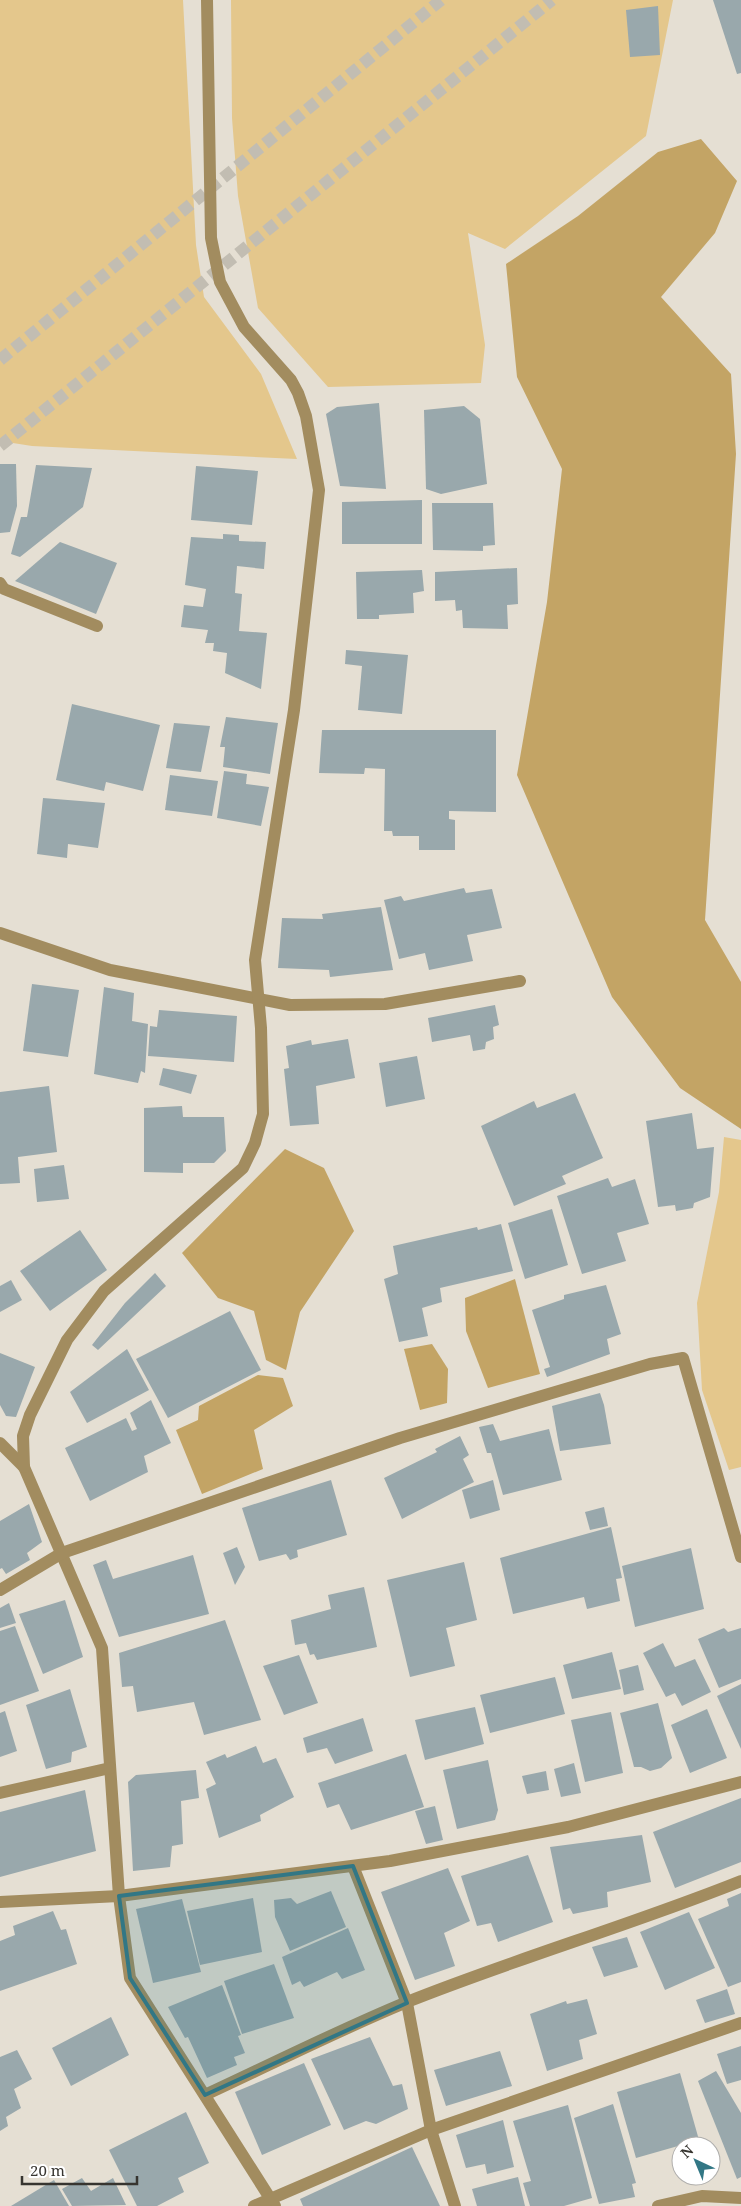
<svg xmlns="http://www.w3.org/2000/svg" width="741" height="2206" font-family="'Noto Serif',serif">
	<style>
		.green { fill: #e4c78c }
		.forest { fill: #c3a465 }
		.building { fill: #99a8ac }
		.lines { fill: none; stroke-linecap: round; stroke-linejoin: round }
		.major-tunnel { stroke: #c2bdb2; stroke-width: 12; stroke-dasharray: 12 6; stroke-linecap: butt }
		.minor { stroke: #a28c5f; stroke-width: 12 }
		.marked { fill: #327785; fill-opacity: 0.2; stroke: #327785; stroke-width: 4; stroke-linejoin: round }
	</style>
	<rect width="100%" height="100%" fill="#e5dfd3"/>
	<!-- green -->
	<g class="green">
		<polygon points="0,0 183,0 196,245 204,297 261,374 297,459 32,446 0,441"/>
		<polygon points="231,0 673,0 646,136 505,249 468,233 485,345 481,383 328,387 258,308 238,196 232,118"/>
		<polygon points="724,1137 741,1140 741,1467 729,1470 702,1390 697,1303 719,1192"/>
	</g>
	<!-- forest -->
	<g class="forest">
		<polygon points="701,139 737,181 715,233 661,297 731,374 736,454 705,920 741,982 741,1129 680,1088 612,997 517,775 547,602 562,469 517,377 506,264 578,216 658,152"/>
		<polygon points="285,1149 324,1168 354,1231 300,1312 286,1370 266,1360 254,1311 218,1298 182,1253"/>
		<polygon points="515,1279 540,1374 488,1388 466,1331 465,1298"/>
		<polygon points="432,1344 448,1369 447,1403 420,1410 404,1349"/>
		<polygon points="258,1375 283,1378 293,1406 254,1430 263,1469 202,1494 176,1430 198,1420 199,1406"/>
	</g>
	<!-- building -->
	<g class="building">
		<polygon points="713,0 741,0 741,73 737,74"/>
		<polygon points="658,6 660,55 630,57 626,10"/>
		<polygon points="379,403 386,489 340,486 326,414 337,407"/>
		<polygon points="464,406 480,419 487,484 441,494 426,489 424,410"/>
		<polygon points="0,464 16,464 17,506 10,532 0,533"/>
		<polygon points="36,465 92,468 83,507 20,557 11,554 21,517 27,517"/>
		<polygon points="196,466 258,471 252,525 191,520"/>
		<polygon points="422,500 422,544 342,544 342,502"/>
		<polygon points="432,503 493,503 495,545 483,546 483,551 433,550"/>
		<polygon points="223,534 239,535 239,541 266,542 264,569 237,566 235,593 242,594 239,631 267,633 261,689 225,673 227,653 213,651 214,643 205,643 208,630 181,627 184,605 203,607 206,589 185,585 191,537 223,539"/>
		<polygon points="60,542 117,563 96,614 15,581"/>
		<polygon points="517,568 518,604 507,605 508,629 463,628 462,610 456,611 455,600 435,601 435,572"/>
		<polygon points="422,570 424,591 413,593 414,613 379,615 379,619 357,619 356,572"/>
		<polygon points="346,650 408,655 402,714 358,710 362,666 345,664"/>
		<polygon points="72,704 160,725 143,791 106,782 104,791 56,780"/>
		<polygon points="226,717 278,723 270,774 223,767 225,747 220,747"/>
		<polygon points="174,723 210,726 201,772 166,768"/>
		<polygon points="322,730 496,730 496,812 449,811 449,819 455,820 455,850 419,850 419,836 393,836 392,831 384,831 385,769 365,768 364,774 319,773"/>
		<polygon points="224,771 247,774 246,784 269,787 261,826 217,818"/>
		<polygon points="170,775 218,781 212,816 165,810"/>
		<polygon points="43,798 105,803 98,848 68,844 67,858 37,854"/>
		<polygon points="464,888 466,893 492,889 502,928 467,935 473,961 429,970 425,953 399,959 384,900 401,896 404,901"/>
		<polygon points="381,907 393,970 330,977 329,970 278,968 282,918 323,919 322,914"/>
		<polygon points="32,984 79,990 68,1057 23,1051"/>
		<polygon points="104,987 134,993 132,1021 148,1024 145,1073 141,1071 138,1083 94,1074"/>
		<polygon points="495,1005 499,1025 493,1027 494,1039 486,1042 485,1049 473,1051 470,1035 432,1042 428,1018"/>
		<polygon points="159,1010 237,1016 234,1062 148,1056 150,1026 157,1027"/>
		<polygon points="348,1039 355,1078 316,1086 319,1124 290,1126 284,1069 289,1068 286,1046 311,1040 312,1045"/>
		<polygon points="417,1056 425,1099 386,1107 379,1063"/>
		<polygon points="163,1068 197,1075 191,1094 159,1085"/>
		<polygon points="49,1086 57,1152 18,1157 20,1183 0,1184 0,1092"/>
		<polygon points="575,1093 603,1158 562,1176 566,1184 514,1206 481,1126 534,1101 537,1108"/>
		<polygon points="182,1106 183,1117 224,1117 226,1151 214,1163 183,1163 183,1173 144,1172 144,1108"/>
		<polygon points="692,1113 697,1149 714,1147 710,1197 694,1203 693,1208 676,1211 675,1205 658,1207 646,1121"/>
		<polygon points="64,1165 69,1199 37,1202 34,1169"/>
		<polygon points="608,1178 612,1187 635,1179 649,1224 617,1233 626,1261 582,1274 557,1196"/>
		<polygon points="552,1209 568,1265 525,1279 508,1223"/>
		<polygon points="501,1224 513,1271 440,1288 442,1302 422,1308 428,1336 399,1342 384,1279 398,1274 393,1246 477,1227 478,1230"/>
		<polygon points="80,1230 107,1270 50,1311 20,1271"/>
		<polygon points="155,1273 166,1286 98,1350 92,1345 125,1303"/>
		<polygon points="11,1280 22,1300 0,1312 0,1286"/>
		<polygon points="606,1285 621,1334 607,1339 610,1354 547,1377 544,1369 550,1367 532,1310 564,1299 564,1295"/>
		<polygon points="230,1311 261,1370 168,1418 136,1359"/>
		<polygon points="127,1349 149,1390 87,1423 70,1392"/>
		<polygon points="0,1353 35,1367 16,1417 6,1416 0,1405"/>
		<polygon points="600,1393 604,1405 611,1444 560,1451 552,1406"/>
		<polygon points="151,1400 171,1443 144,1456 148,1472 90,1501 65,1448 126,1418 132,1431 137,1429 130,1413"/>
		<polygon points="493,1424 500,1441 549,1429 562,1480 503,1495 491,1453 487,1453 479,1427"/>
		<polygon points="460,1436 469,1455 463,1459 474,1482 402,1519 384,1478 437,1452 435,1449"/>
		<polygon points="331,1480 347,1535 297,1550 298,1557 290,1560 286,1554 259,1561 242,1508"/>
		<polygon points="493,1480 500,1510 470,1519 462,1490"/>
		<polygon points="29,1504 42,1542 27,1553 30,1560 6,1574 2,1568 0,1569 0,1521"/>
		<polygon points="604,1507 608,1526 590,1530 585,1512"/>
		<polygon points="611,1527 622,1578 616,1579 620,1601 587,1609 584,1597 513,1614 500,1558"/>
		<polygon points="237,1547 245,1567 235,1585 223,1553"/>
		<polygon points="691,1548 704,1609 635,1627 622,1566"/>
		<polygon points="193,1555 209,1614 119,1637 93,1565 106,1560 113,1579"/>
		<polygon points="464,1562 477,1620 446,1628 455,1666 410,1677 387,1580"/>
		<polygon points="364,1587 377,1647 317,1660 314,1654 310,1655 306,1643 295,1645 291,1620 331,1609 328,1595"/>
		<polygon points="65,1600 83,1657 43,1674 19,1614"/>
		<polygon points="9,1603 16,1623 0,1628 0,1608"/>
		<polygon points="225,1620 261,1720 204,1735 194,1702 137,1712 133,1686 122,1687 119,1653"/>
		<polygon points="15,1626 39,1691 0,1705 0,1631"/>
		<polygon points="724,1628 728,1632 741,1628 741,1679 719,1688 698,1639"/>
		<polygon points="663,1643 675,1667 695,1659 711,1692 682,1706 675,1693 666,1697 643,1653"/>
		<polygon points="612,1652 621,1689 572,1699 563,1665"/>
		<polygon points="299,1655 318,1703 284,1715 263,1666"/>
		<polygon points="638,1665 644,1690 624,1695 619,1670"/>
		<polygon points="555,1677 565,1714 490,1733 480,1695"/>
		<polygon points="741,1684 741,1749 717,1696"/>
		<polygon points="70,1689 87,1747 72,1752 71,1762 46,1769 26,1705"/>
		<polygon points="658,1703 672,1758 661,1768 650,1771 641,1767 634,1767 620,1713"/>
		<polygon points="475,1707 484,1744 425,1760 415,1720"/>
		<polygon points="707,1709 727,1758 690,1773 671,1725"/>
		<polygon points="5,1711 17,1751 0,1757 0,1713"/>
		<polygon points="611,1712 623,1773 585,1782 571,1720"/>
		<polygon points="363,1718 373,1751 335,1764 327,1748 307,1753 303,1738"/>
		<polygon points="256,1746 263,1763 276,1758 294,1797 260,1815 261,1821 219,1838 206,1789 216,1784 206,1762 225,1754 227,1758"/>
		<polygon points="406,1754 424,1807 351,1830 339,1804 327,1808 318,1783"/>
		<polygon points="488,1760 498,1810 495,1820 457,1829 443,1770"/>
		<polygon points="574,1763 581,1793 561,1797 554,1769"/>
		<polygon points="196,1770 199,1798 181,1801 183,1844 172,1846 170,1867 133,1871 128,1782 136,1775"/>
		<polygon points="546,1771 549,1790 527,1794 522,1776"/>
		<polygon points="85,1790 96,1851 0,1877 0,1812"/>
		<polygon points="741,1798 741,1862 675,1888 653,1832"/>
		<polygon points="435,1806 443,1840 426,1844 415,1811"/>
		<polygon points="642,1835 651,1882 607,1892 608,1907 573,1914 570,1908 563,1910 550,1847"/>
		<polygon points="528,1855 553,1922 498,1942 491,1923 477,1926 461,1876"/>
		<polygon points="448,1868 470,1921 444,1933 455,1966 415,1980 381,1892"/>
		<polygon points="331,1891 346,1927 290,1951 275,1917 274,1900 291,1898 297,1904"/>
		<polygon points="741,1893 741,1982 728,1987 698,1919 729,1906 727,1899"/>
		<polygon points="253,1898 262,1952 200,1965 187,1911"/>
		<polygon points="182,1899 201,1972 153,1983 136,1909"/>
		<polygon points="53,1911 61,1930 66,1929 77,1964 0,1991 0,1941 15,1935 13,1926"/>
		<polygon points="689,1912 715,1968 665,1990 640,1932"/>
		<polygon points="348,1928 365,1970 342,1979 337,1972 304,1987 300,1981 292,1985 282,1957"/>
		<polygon points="627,1937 638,1967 604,1977 592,1947"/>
		<polygon points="274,1964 294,2018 242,2034 224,1981"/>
		<polygon points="222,1985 241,2035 238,2036 245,2053 234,2057 237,2065 207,2078 188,2037 185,2038 168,2007"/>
		<polygon points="727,1989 735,2014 705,2023 696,2000"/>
		<polygon points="587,1999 597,2034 579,2040 583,2059 547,2071 530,2014 566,2001 567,2004"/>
		<polygon points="111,2017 129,2055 71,2086 52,2048"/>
		<polygon points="370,2037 393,2086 402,2084 408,2109 376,2124 366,2121 344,2130 311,2059"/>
		<polygon points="741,2046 741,2080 727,2084 717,2054"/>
		<polygon points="17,2050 32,2079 14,2089 21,2108 6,2117 8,2126 0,2131 0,2057"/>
		<polygon points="500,2051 512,2086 446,2106 434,2070"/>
		<polygon points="304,2063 331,2125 262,2155 235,2092"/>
		<polygon points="716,2071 741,2113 741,2177 737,2179 698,2081"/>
		<polygon points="680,2073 699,2140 636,2158 617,2092"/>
		<polygon points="613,2104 636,2183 632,2184 635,2197 599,2204 574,2118"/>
		<polygon points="568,2105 592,2198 564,2206 530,2206 523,2183 531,2181 513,2121"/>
		<polygon points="186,2112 209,2163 178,2178 184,2192 157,2206 137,2206 109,2150"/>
		<polygon points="503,2120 514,2167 487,2174 485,2164 466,2168 456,2135"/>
		<polygon points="412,2147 440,2206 303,2206 300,2199"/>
		<polygon points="518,2177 525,2206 477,2206 472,2189"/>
		<polygon points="82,2178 91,2191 113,2178 126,2205 72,2206 62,2189"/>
		<polygon points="54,2180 69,2206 11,2206"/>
	</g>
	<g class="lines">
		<!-- major-tunnel -->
		<g class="major-tunnel">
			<polyline points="0,360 441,0"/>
			<polyline points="0,446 552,0"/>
		</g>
		<!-- minor -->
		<g class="minor">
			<polyline points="0,583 4,589 97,626"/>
			<polyline points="0,933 110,970 290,1005 385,1004 520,981"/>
			<polyline points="0,1443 24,1467 102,1648 119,1896 130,1978 275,2206"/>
			<polyline points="24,1467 23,1436 30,1415 67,1340 104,1291 243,1168 255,1143 263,1114 261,1028 255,960 294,710 319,490 306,416 298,393 291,380 244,327 220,282 211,238 207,0"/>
			<polyline points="0,1590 62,1553 400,1438 650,1364 683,1358 741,1557"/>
			<polyline points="0,1793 110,1768"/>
			<polyline points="353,1866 407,2003 431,2130 455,2206"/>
			<polyline points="0,1902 119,1896 390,1861 568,1827 741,1782"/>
			<path d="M205,2095C272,2064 339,2030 407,2002C517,1958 631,1925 741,1881"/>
			<polyline points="254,2206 431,2130 741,2023"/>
			<polyline points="658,2206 702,2196 741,2198"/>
		</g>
	</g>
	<!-- marked area -->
	<path class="marked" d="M353,1866L407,2003L205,2095L130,1978L119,1896Z"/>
	<!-- north arrow -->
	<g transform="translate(696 2161) rotate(316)"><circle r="24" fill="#ffffff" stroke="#afaeac"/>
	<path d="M0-4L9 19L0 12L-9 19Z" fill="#327785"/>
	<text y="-8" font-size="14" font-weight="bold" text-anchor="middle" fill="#373530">N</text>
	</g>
	<!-- scale -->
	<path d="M22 2176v8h115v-8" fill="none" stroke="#373530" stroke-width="2.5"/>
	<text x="30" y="2176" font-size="15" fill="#373530" stroke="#ffffff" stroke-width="4" paint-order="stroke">20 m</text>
</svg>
